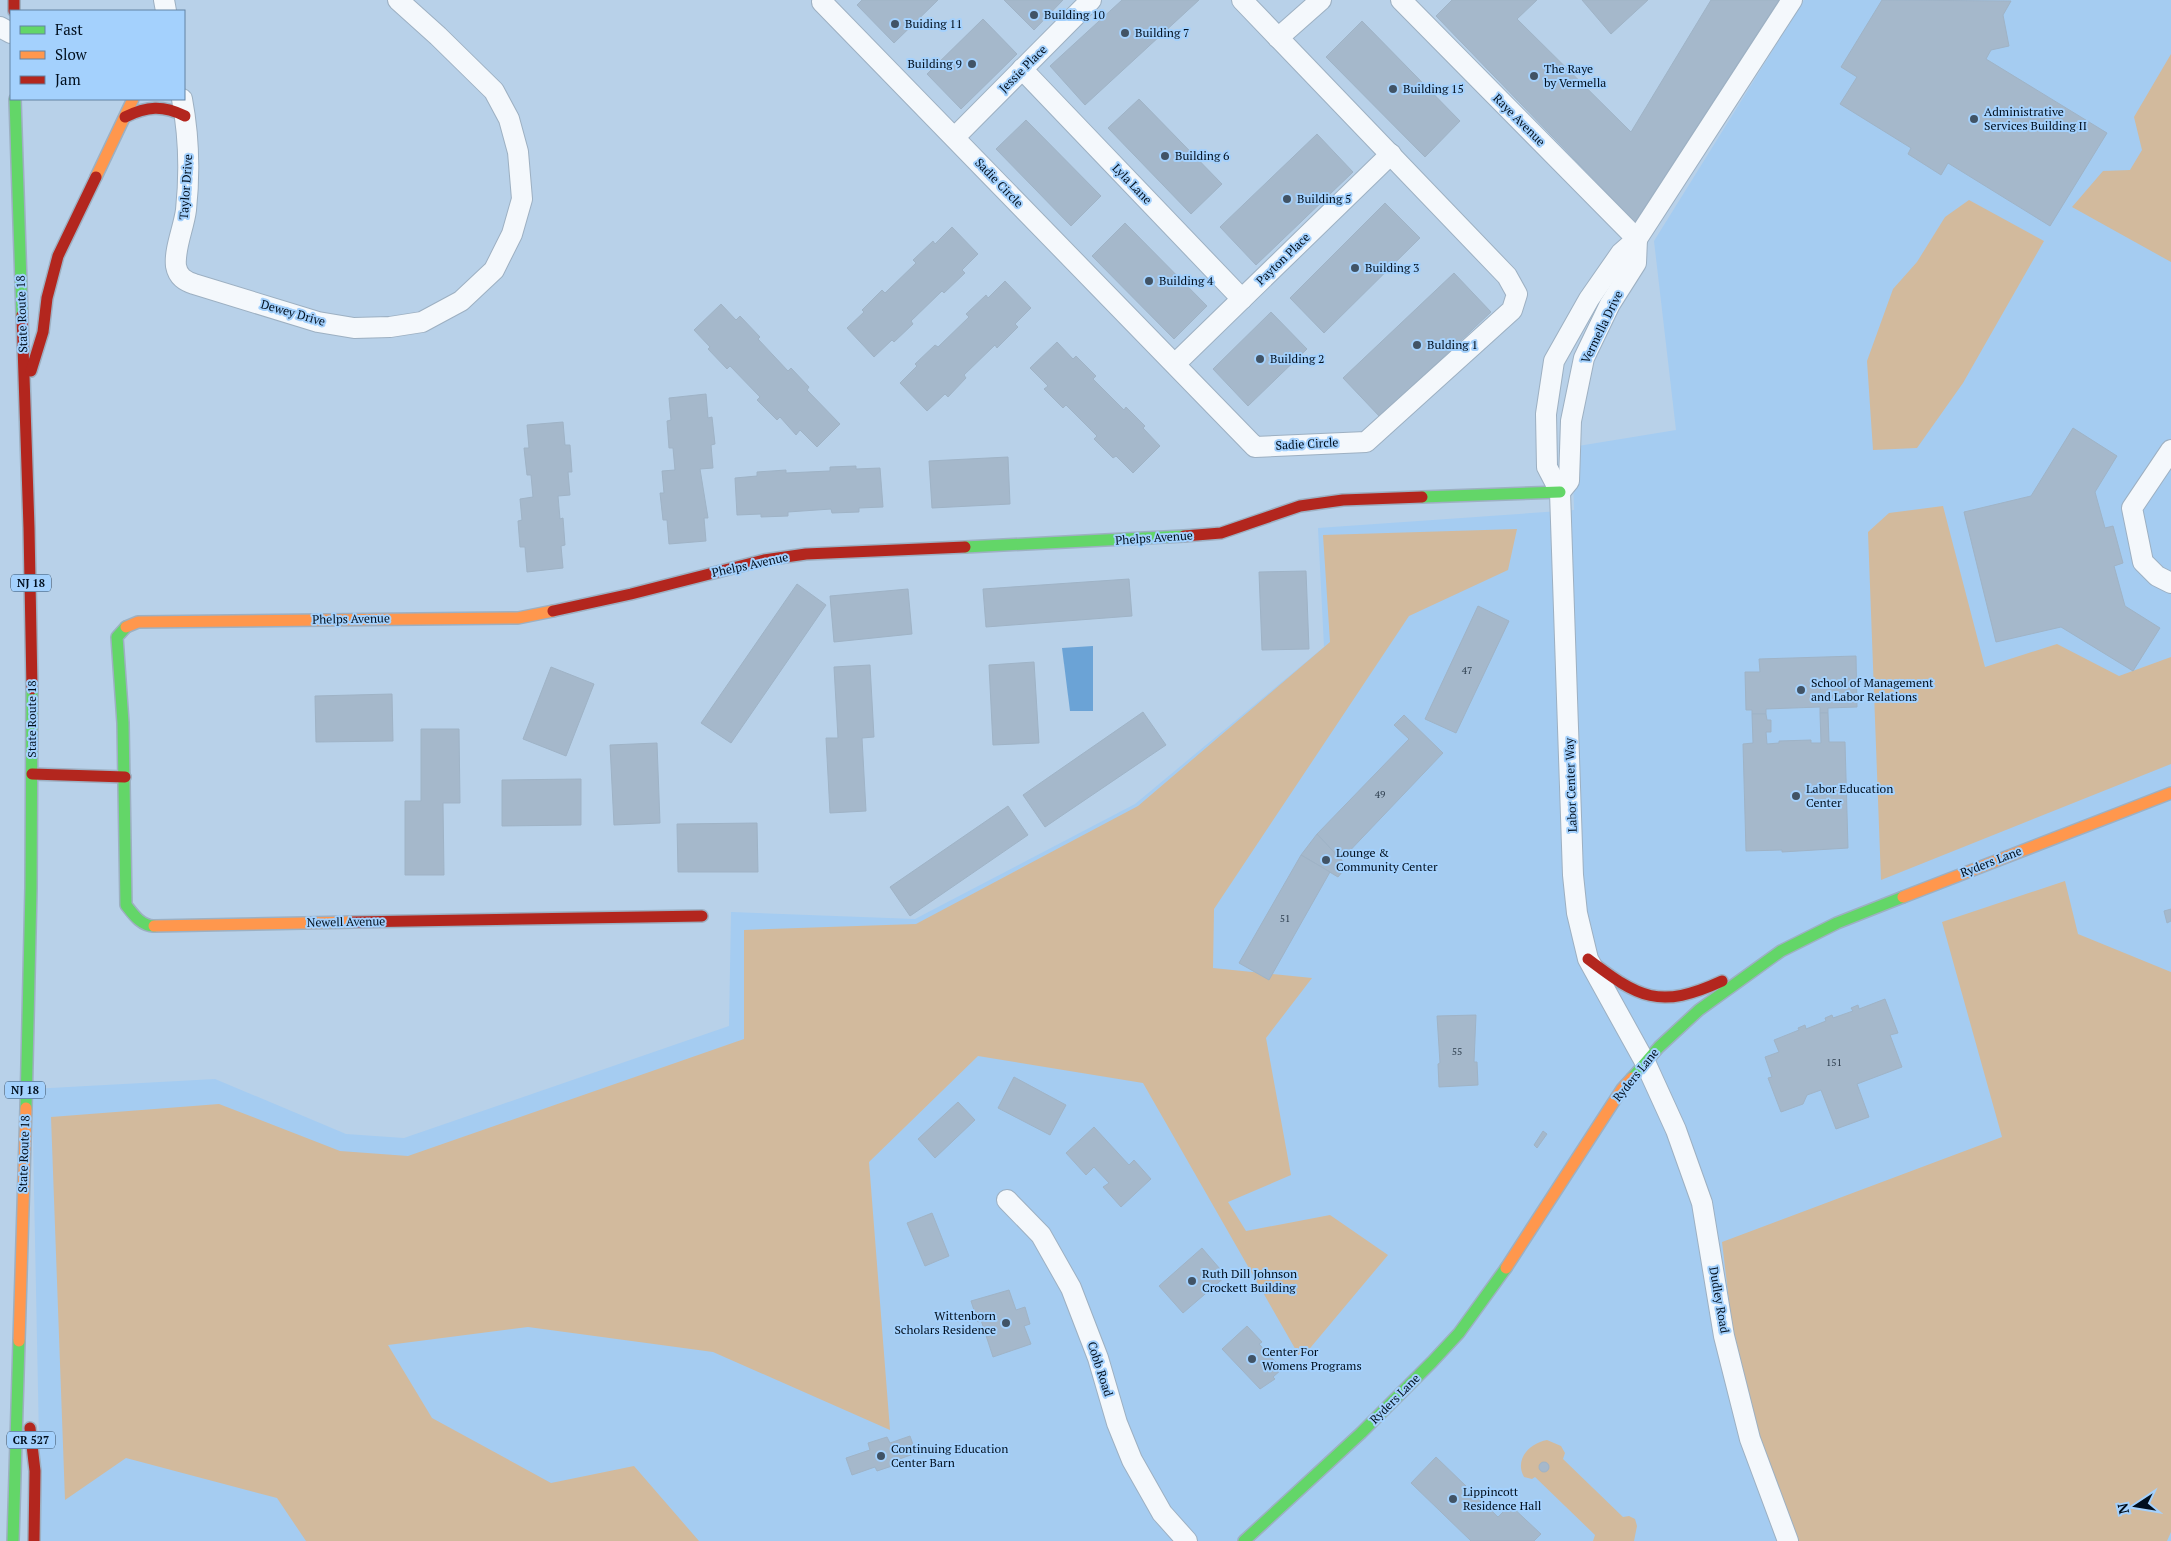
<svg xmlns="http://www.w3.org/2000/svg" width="2171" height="1541" font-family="'PT Serif',serif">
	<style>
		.built { fill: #a5ccf1 }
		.green { fill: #d2ba9d }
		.water { fill: #6ba3d6 }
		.building { fill: #a5b8cb; stroke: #9fb3c6 }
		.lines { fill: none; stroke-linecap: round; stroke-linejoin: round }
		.street-casing { stroke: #9db0c2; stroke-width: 22 }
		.fast-casing { stroke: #9db0c2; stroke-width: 14 }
		.slow-casing { stroke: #9db0c2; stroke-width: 14 }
		.jam-casing { stroke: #9db0c2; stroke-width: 14 }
		.street { stroke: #f4f8fc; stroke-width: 20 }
		.fast { stroke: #63d668; stroke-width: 11 }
		.slow { stroke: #ff974d; stroke-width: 11 }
		.jam { stroke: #b3261e; stroke-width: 11 }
		.poi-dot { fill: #415365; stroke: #a4d1fd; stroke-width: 2 }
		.labels { text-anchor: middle; stroke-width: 4; stroke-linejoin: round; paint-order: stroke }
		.number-label { font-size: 10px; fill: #2c3c4c }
		.shield { fill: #a4d1fd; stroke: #324961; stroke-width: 1 }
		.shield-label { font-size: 11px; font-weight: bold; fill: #010f1e }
		.poi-label { font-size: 12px; fill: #010f1e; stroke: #a4d1fd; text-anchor: start }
		.street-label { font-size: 12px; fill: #010f1e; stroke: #a4d1fd }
	</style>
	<rect width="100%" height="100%" fill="#b8d1e9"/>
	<!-- built -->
	<polygon class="built" points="1804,0 2171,0 2171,1541 41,1541 32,1089 215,1079 346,1134 404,1138 729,1026 731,912 915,919 1135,804 1324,647 1318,528 1574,510 1572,447 1676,430 1654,241"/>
	<!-- green -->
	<g class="green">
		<polygon points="2171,54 2171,262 2072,207 2103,171 2130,170 2142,150 2134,117"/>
		<polygon points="1969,200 2044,241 1963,383 1917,448 1873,450 1867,361 1893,289 1917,262 1945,217"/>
		<polygon points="1943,506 1985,667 2057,644 2119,676 2171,657 2171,764 1881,880 1868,532 1889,513"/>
		<polygon points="1517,529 1508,570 1409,616 1214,909 1213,968 1312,978 1266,1038 1291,1175 1228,1202 1246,1231 1330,1215 1388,1255 1301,1359 1143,1083 978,1056 869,1162 890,1430 713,1352 528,1327 388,1345 432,1418 551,1483 634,1466 699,1541 306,1541 277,1498 126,1458 65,1500 51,1117 219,1104 340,1151 408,1156 744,1039 744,930 916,924 1138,806 1330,642 1323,535"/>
		<polygon points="2065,881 2078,934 2171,972 2171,1532 2167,1541 1784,1541 1745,1437 1722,1242 2002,1137 1942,922"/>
		<path d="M1547,1440L1561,1446L1565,1453L1563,1459L1623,1517L1629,1516L1635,1519L1637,1526L1634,1541H1593L1595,1535L1535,1477L1532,1479L1524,1477C1514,1459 1530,1443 1547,1440Z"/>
	</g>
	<!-- water -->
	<polygon class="water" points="1093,646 1093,711 1070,711 1062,648"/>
	<!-- building -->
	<g class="building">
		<polygon points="862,0 938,0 894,43 857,5"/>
		<polygon points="1004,0 1063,0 1034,30"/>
		<polygon points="1122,0 1199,0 1085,105 1050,66"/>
		<polygon points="1452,0 1537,0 1517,19 1631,132 1711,0 1779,0 1635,222 1436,16"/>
		<polygon points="1582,0 1648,0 1611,34"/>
		<polygon points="1882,0 2011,1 2003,15 2009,46 1991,50 1986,59 2107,133 2050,226 1948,163 1941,175 1908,154 1911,148 1840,104 1857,77 1841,67"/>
		<polygon points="983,19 1017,54 961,109 927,74"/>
		<polygon points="1362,21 1460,121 1425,157 1326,57"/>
		<polygon points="1139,99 1222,184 1191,214 1108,128"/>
		<polygon points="1026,120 1101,196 1071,226 996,149"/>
		<polygon points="1317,134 1353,172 1256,265 1220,227"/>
		<polygon points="1385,203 1420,238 1324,333 1290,298"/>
		<polygon points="1125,223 1207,306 1174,339 1092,256"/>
		<polygon points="952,227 978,254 962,270 965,273 944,293 942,291 911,321 913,324 894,342 892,340 874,357 847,328 864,312 862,310 882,290 885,293 916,263 913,260 933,241 935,244"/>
		<polygon points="1454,273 1491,312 1380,417 1343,378"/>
		<polygon points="1005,281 1031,308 1015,324 1018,327 997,348 995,345 964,375 966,378 948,397 945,394 927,411 900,383 917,366 915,364 935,345 938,347 969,317 966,314 986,295 988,298"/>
		<polygon points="721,304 736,320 740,316 760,337 758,339 788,371 791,368 809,387 807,390 840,424 817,447 800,430 796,435 780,417 777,420 757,400 760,397 730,366 727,369 708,349 710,347 694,330"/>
		<polygon points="1271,312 1307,349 1248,406 1213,369"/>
		<polygon points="1057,342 1073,359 1076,356 1096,376 1093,379 1124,410 1126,407 1145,426 1143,428 1160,446 1133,473 1116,456 1113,458 1094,439 1097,436 1066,405 1063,408 1044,389 1048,386 1030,368"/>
		<polygon points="706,394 708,418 712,417 715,444 711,445 713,468 700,469 708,518 704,518 706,541 669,544 667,520 663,520 660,493 664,493 662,471 675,470 673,448 669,448 667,421 671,420 669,398"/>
		<polygon points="563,422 565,445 570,445 572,472 568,472 570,495 558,496 560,519 563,518 565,545 561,546 563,568 527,572 525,547 520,547 518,521 522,520 520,499 533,497 531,475 527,475 524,448 529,448 527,425"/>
		<polygon points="2073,428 2117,456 2095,492 2105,528 2113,526 2123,563 2114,566 2125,606 2160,628 2133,671 2061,627 1996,642 1964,512 2031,496"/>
		<polygon points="1008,457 1010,504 932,508 929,461"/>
		<polygon points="856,466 856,469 880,468 883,507 859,508 859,512 832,513 831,509 788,512 788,516 761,517 761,514 737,515 735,478 757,476 757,472 786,470 786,473 830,471 830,467"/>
		<polygon points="1306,571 1309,649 1262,650 1259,572"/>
		<polygon points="1129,579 1132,616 986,627 983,589"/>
		<polygon points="797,584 826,605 731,743 701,723"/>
		<polygon points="908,589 912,634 834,642 830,596"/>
		<polygon points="1478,606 1509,621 1456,733 1425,719"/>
		<polygon points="1856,656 1857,707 1828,708 1828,713 1820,713 1820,707 1766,709 1766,714 1752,714 1752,710 1746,710 1745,672 1760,672 1759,659"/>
		<polygon points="1034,662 1039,743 993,745 989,665"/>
		<polygon points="870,665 874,737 862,738 866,811 830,813 826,738 838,738 834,667"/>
		<polygon points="551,667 594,684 566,756 523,739"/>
		<polygon points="392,694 393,741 316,742 315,696"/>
		<polygon points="1143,712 1166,745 1045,827 1023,795"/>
		<polygon points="1820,713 1828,713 1829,742 1845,742 1848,848 1782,852 1782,850 1746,851 1743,744 1753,743 1752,714 1766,714 1767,720 1771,720 1771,732 1766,732 1767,744 1779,743 1779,741 1811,740 1811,743 1821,743"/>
		<polygon points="1404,715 1443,753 1341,860 1317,834 1409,739 1394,725"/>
		<polygon points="421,729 459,729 460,803 443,803 444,875 405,875 405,801 421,801"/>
		<polygon points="657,743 660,823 614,825 610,745"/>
		<polygon points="581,779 581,825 502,826 502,780"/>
		<polygon points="1008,806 1028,835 910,916 890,887"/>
		<polygon points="757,823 758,872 678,872 677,824"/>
		<polygon points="1317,834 1347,866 1338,877 1301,855"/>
		<polygon points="1301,855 1330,872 1269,980 1239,963"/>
		<polygon points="2171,909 2171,921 2167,923 2164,911"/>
		<polygon points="1885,999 1898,1033 1890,1035 1902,1067 1857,1084 1869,1117 1836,1129 1821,1090 1807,1095 1803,1104 1781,1112 1768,1078 1772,1077 1765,1057 1779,1052 1774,1040 1799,1030 1798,1028 1805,1025 1806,1029 1826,1021 1825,1018 1832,1015 1833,1018 1853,1011 1851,1008 1858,1005 1859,1009"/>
		<polygon points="1476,1015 1474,1062 1477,1062 1478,1085 1439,1087 1438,1064 1440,1063 1437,1016"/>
		<polygon points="1014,1077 1066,1105 1050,1135 998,1108"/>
		<polygon points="958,1102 975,1120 935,1158 918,1139"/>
		<polygon points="1094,1127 1129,1165 1134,1160 1151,1179 1121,1207 1103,1187 1109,1183 1094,1167 1086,1175 1066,1153"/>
		<polygon points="1543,1131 1547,1134 1537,1148 1534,1145"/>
		<polygon points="932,1213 949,1256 925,1266 907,1223"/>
		<polygon points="1202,1248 1226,1276 1183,1313 1159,1286"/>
		<polygon points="1009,1290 1016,1310 1025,1307 1030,1324 1024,1326 1031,1344 993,1357 981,1320 978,1322 971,1301"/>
		<polygon points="1247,1326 1262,1342 1259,1344 1282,1369 1273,1377 1275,1379 1260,1389 1222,1349"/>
		<polygon points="910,1436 916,1453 897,1460 898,1464 877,1471 875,1467 852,1475 846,1458 870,1450 868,1443 887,1437 890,1443"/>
		<polygon points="1436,1457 1498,1517 1510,1505 1541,1534 1534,1541 1471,1541 1411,1483"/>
		<circle cx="1544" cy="1467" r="5"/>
	</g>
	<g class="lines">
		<!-- street casing -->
		<g class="street-casing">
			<g id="street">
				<polyline points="164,0 166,11"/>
				<polyline points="824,0 822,2 1255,447 1366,442 1512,310 1517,294 1507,276 1242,0"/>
				<polyline points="1401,0 1637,239"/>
				<polyline points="0,27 11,33"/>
				<polyline points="1278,38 1321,0"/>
				<polyline points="1022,69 1242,299"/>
				<path d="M182,99C189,136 190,172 186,210C184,227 174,249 176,266C178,277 185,281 194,284L318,322L354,328L390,327L422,322L461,301L494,270L512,234L522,199L518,152L509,119L494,91L438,36L398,0"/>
				<polyline points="955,137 1091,0"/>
				<polyline points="1175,364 1391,154"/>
				<polyline points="2171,450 2132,508 2143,562 2157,576 2171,583"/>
				<polyline points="1560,492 1569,481 1571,421 1584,358 1610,304 1636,263 1637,239"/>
				<polyline points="1007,1200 1041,1235 1071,1288 1098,1358 1117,1423 1132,1460 1162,1513 1187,1541"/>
				<polyline points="1788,1541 1750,1439 1724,1336 1702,1203 1676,1130 1645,1062 1588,959 1577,913 1573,875 1560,492 1547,467 1546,414 1554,361 1589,299 1621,253 1637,239 1792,0"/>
			</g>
		</g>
		<!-- fast casing -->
		<g class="fast-casing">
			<g id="fast">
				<polyline points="15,99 22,315"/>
				<polyline points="1422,497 1560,492"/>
				<polyline points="965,547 1184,536"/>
				<path d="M126,627L117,637L123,723L126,905C133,914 141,926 154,926"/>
				<polyline points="1632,1078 1659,1047 1699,1010 1781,951 1837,923 1903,897"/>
				<polyline points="26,1108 31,888 32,689"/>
				<polyline points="13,1541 19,1341"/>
				<polyline points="1244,1541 1361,1433 1432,1362 1459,1333 1506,1268"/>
			</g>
		</g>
		<!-- slow casing -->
		<g class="slow-casing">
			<g id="slow">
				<polyline points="96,177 133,99"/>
				<polyline points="126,627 138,622 518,618 553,611"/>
				<polyline points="1903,897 2171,793"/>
				<polyline points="154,926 353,922"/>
				<polyline points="1506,1268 1622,1089 1632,1078"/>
				<polyline points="19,1341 26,1108"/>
			</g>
		</g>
		<!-- jam casing -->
		<g class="jam-casing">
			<g id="jam">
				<polyline points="14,0 14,11"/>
				<path d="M125,117C147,106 163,105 185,116"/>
				<polyline points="22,315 29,528 32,689"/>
				<polyline points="31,371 43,332 47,298 58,256 96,177"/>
				<polyline points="1184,536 1221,533 1300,506 1343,500 1422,497"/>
				<polyline points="553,611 631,594 764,560 806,554 965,547"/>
				<polyline points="32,774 125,777"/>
				<polyline points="353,922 702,916"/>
				<path d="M1588,959C1639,998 1659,1010 1722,981"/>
				<polyline points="30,1428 35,1471 34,1541"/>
			</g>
		</g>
		<!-- street -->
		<use href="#street" class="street"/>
		<!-- fast -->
		<use href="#fast" class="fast"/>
		<!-- slow -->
		<use href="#slow" class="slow"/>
		<!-- jam -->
		<use href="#jam" class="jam"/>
	</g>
	<!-- markers -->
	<g class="poi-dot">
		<circle cx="1034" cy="15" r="5"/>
		<circle cx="895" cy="24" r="5"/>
		<circle cx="1125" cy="33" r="5"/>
		<circle cx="972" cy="64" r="5"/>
		<circle cx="1534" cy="76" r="5"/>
		<circle cx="1393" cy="89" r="5"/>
		<circle cx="1974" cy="119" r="5"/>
		<circle cx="1165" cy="156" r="5"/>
		<circle cx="1287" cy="199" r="5"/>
		<circle cx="1355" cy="268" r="5"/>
		<circle cx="1149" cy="281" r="5"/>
		<circle cx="1417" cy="345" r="5"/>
		<circle cx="1260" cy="359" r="5"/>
		<circle cx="1801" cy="690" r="5"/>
		<circle cx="1796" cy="796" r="5"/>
		<circle cx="1326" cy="860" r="5"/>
		<circle cx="1192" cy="1281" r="5"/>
		<circle cx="1006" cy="1323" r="5"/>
		<circle cx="1252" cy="1359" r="5"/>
		<circle cx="881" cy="1456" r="5"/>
		<circle cx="1453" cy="1499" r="5"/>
	</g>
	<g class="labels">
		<!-- number labels -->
		<g class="number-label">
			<text x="1467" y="674">47</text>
			<text x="1380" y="798">49</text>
			<text x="1285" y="922">51</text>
			<text x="1457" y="1055">55</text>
			<text x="1834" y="1066">151</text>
		</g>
		<!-- shield labels -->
		<g class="shield">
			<rect x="11" y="574.5" width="40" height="17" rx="4"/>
			<rect x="5" y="1081.5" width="40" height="17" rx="4"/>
			<rect x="7" y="1431.5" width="48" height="17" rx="4"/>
		</g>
		<g class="shield-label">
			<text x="31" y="587">NJ 18</text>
			<text x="25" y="1094">NJ 18</text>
			<text x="31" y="1444">CR 527</text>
		</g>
		<!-- poi labels -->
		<g class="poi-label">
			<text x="1044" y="19">Building 10</text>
			<text x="905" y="28">Buiding 11</text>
			<text x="1135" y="37">Building 7</text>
			<text x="962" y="68" text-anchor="end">Building 9</text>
			<text x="1544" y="73">The Raye<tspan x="1544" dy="14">by Vermella</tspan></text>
			<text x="1403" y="93">Building 15</text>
			<text x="1984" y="116">Administrative<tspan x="1984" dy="14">Services Building II</tspan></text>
			<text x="1175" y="160">Building 6</text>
			<text x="1297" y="203">Building 5</text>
			<text x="1365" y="272">Building 3</text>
			<text x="1159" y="285">Building 4</text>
			<text x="1427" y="349">Bulding 1</text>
			<text x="1270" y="363">Building 2</text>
			<text x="1811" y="687">School of Management<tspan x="1811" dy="14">and Labor Relations</tspan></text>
			<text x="1806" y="793">Labor Education<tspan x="1806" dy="14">Center</tspan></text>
			<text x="1336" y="857">Lounge &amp;<tspan x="1336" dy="14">Community Center</tspan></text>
			<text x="1202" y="1278">Ruth Dill Johnson<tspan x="1202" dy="14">Crockett Building</tspan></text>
			<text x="996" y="1320" text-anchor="end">Wittenborn<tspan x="996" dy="14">Scholars Residence</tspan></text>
			<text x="1262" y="1356">Center For<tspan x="1262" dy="14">Womens Programs</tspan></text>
			<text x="891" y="1453">Continuing Education<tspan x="891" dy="14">Center Barn</tspan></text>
			<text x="1463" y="1496">Lippincott<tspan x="1463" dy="14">Residence Hall</tspan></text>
		</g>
		<!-- street labels -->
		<g class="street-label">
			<text transform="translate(1023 69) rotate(-45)" y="4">Jessie Place</text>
			<text transform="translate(1519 120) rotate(45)" y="4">Raye Avenue</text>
			<text transform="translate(999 183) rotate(46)" y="4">Sadie Circle</text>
			<text transform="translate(1132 184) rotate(46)" y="4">Lyla Lane</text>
			<text transform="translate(186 187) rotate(-86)" y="4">Taylor Drive</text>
			<text transform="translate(1283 259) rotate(-44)" y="4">Payton Place</text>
			<text transform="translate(293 313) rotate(16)" y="4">Dewey Drive</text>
			<text transform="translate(22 314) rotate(-92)" y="4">State Route 18</text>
			<text transform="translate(1602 327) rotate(-64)" y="4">Vermella Drive</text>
			<text transform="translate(1307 444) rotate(-3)" y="4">Sadie Circle</text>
			<text transform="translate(1154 538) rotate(-4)" y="4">Phelps Avenue</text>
			<text transform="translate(750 565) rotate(-12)" y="4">Phelps Avenue</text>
			<text transform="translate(351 619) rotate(-1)" y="4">Phelps Avenue</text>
			<text transform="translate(32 719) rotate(-90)" y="4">State Route 18</text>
			<text transform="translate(1571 785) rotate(-92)" y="4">Labor Center Way</text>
			<text transform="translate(1991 862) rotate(-21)" y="4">Ryders Lane</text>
			<text transform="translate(346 922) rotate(-1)" y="4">Newell Avenue</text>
			<text transform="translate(1636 1075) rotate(-51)" y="4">Ryders Lane</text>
			<text transform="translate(24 1154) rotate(-88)" y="4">State Route 18</text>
			<text transform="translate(1719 1300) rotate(80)" y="4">Dudley Road</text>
			<text transform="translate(1100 1369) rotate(72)" y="4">Cobb Road</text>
			<text transform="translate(1395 1399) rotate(-45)" y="4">Ryders Lane</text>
		</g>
	</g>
	<!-- legend -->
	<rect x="10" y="10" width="175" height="90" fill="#a4d1fd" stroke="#6383a4"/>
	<rect x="20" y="26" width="25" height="8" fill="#63d668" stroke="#6383a4"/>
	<text x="55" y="35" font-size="15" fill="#010f1e">Fast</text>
	<rect x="20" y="51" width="25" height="8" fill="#ff974d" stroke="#6383a4"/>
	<text x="55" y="60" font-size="15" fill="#010f1e">Slow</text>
	<rect x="20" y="76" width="25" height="8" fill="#b3261e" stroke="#6383a4"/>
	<text x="55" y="85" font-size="15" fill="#010f1e">Jam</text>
	<!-- north arrow -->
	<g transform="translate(2136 1506) rotate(258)" stroke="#a4d1fd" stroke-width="4" paint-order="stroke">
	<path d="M0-4L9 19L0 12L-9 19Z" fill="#010f1e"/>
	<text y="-8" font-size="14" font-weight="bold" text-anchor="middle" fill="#010f1e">N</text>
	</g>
</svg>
